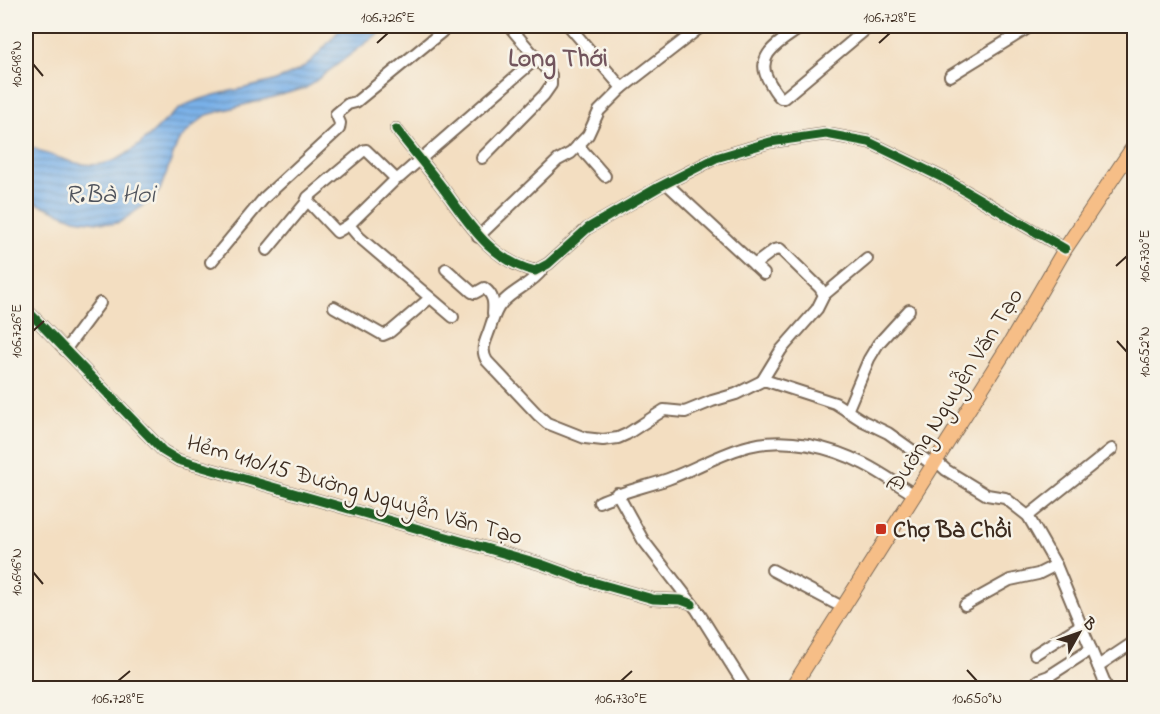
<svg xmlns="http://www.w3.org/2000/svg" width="1160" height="714" font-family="'Indie Flower',sans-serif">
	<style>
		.water { fill: url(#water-rules); stroke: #5a6d83; stroke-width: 1.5 }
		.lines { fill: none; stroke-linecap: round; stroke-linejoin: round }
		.minor-casing { stroke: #7b6957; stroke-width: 14 }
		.major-casing { stroke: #7b6957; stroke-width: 16 }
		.minor { stroke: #fff; stroke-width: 10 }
		.major { stroke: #f6be87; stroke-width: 14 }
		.cycleway-casing { stroke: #f7f3e8; stroke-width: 13 }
		.cycleway { stroke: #1b5e20; stroke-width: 9 }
		.ticks { fill: none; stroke: #3b2a1e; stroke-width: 2 }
		.poi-dot { fill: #c8321e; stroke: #f7f3e8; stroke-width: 2 }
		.labels { text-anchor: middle; stroke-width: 5; stroke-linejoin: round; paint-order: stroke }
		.street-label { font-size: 24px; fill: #3b2a1e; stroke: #f7f3e8 }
		.poi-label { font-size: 24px; font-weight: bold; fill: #3b2a1e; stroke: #f7f3e8; text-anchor: start }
		.neighbourhood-label { font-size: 26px; font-weight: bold; fill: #72555d; stroke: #f7f3e8 }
		.water-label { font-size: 26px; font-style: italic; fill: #4e525b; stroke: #f7f3e8 }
		.neatline { fill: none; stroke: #3b2a1e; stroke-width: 2 }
		.ticks-label { font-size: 15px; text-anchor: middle; fill: #3b2a1e }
	</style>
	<defs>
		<pattern id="water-rules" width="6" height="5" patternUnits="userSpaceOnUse" patternTransform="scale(1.5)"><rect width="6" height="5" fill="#79b0e8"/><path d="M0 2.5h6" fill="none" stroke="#648fbb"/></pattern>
	</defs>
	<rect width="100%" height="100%" fill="#f7f3e8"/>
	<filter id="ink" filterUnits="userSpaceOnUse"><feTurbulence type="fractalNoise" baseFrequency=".0167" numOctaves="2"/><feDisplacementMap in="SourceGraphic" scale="12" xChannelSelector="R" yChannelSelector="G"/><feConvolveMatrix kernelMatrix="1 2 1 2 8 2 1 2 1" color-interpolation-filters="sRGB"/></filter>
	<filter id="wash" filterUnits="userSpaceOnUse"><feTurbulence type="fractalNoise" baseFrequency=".008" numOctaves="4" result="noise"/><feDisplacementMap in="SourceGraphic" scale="24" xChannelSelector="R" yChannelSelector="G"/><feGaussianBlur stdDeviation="1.35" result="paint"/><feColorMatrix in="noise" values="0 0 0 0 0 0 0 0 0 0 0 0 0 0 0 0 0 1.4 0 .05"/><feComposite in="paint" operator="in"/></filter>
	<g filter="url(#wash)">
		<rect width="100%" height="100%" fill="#f3dec1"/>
		<!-- water -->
		<path class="water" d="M343,26H397L382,31L306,88L207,115L193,126L178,142L160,190L153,199L120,222L112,224L75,219L26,199V143C36,151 50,155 63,159C105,175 129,156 159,127C168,118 176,110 188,104C221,89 263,89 297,71C315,61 329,41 343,26Z"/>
	</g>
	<g filter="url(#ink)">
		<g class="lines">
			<!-- minor casing -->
			<g class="minor-casing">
				<g id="minor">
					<polyline points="569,26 622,88 702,26"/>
					<path d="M803,26C783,41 751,54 770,83C773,88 776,94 781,98H784L870,26"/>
					<polyline points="1016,26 1023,31 1031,26"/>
					<polyline points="950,76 1023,31"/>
					<path d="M396,129C410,147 425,165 439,183C466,218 488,260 535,271L548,264L588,228L659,187L716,158L770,142L826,134L869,142L945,179L1065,249"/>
					<polyline points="578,145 605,176"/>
					<polyline points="482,158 544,95 551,85 551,75 509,26"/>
					<polyline points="667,184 764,274"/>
					<polyline points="307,200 337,232 349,225"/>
					<polyline points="478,237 558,160 571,153 588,135 599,111 622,88"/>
					<polyline points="267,250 305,204 308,197 363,151 366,150 396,179"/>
					<polyline points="211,262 264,198 339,129 340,123 336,114 348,104 356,102 449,26"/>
					<polyline points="754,265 774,250 780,249 820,288 824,295 817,309 781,350 762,381"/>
					<path d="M446,269L472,292L475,293L484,288C494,295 494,303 493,314"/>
					<path d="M542,270C532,284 513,290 502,303C494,311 492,324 488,334C484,344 481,351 487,361L538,415L547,423L585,438L603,440L618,438L627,434L664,410L685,412L712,401L736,394L762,381H767L835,403L863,421L888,433L933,465"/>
					<polyline points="824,295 867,259"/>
					<polyline points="334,307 383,335 390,332 430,298"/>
					<polyline points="26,309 163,451 178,460 541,564 582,579 653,599 681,600 692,604"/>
					<polyline points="453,317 359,237 349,225 396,179 400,177 537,58"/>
					<polyline points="65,350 100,303"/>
					<polyline points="847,411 869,359 878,344 909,310"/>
					<polyline points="935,460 946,470 987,495 1005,498 1028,516 1056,565 1107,688"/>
					<polyline points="617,493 643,540 697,610 746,688"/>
					<path d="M599,502C621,492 645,487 668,479C695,469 721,453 749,446C786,436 831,447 864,464C882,473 898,485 915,495"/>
					<polyline points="1028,516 1112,449"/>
					<polyline points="772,570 844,608"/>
					<polyline points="965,605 1010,580 1038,574 1056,565"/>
					<polyline points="1035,654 1081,625"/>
					<polyline points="1098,666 1134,642"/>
					<polyline points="1038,680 1049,676 1091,649"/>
				</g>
			</g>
			<!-- major casing -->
			<g class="major-casing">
				<polyline id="major" points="792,688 1011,342 1065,249 1134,146"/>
			</g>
			<!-- minor -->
			<use href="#minor" class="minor"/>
			<!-- major -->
			<use href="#major" class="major"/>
			<!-- cycleway casing -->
			<g class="cycleway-casing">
				<g id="cycleway">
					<path d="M396,129C410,147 425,165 439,183C466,218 488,260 535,271L548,264L588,228L659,187L716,158L770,142L826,134L869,142L945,179L1065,249"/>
					<polyline points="26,309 163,451 178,460 541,564 582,579 653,599 681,600 692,604"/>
				</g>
			</g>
			<!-- cycleway -->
			<use href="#cycleway" class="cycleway"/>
		</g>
	</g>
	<!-- ticks -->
	<path class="ticks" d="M377,43L388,33M879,43L890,33M33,64L43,76M1116,266L1127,256M33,331L44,321M1117,341L1127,352M33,572L43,584M967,670L977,681M118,681L130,671M621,681L632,671"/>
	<!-- markers -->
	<rect class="poi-dot" x="875" y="523" width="12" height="12" rx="3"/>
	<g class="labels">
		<!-- street labels -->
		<g class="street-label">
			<text transform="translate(954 390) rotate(-58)" y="8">Đường Nguyễn Văn Tạo</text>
			<text transform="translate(355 489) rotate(16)" y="8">Hẻm 410/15 Đường Nguyễn Văn Tạo</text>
		</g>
		<!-- poi labels -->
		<g class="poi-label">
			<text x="893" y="537">Chợ Bà Chồi</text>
		</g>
		<!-- neighbourhood labels -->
		<g class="neighbourhood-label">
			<text x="558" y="66">Long Thới</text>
		</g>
		<!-- water labels -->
		<g class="water-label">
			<text x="110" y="202">R.Bà Hoi</text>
		</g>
	</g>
	<!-- margin -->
	<rect width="1160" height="714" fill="none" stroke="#f7f3e8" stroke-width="66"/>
	<!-- north arrow -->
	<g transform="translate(1079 633) rotate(50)" stroke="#f7f3e8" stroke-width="4.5" paint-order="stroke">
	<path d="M0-4.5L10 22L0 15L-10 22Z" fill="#3b2a1e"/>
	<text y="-9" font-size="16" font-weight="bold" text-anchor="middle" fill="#3b2a1e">B</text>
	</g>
	<rect x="33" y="33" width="1094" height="648" class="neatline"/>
	<g class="ticks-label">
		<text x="388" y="22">106.726°E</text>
		<text x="890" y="22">106.728°E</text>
		<text transform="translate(16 64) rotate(-90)" y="5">10.648°N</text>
		<text transform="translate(1144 256) rotate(-90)" y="5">106.730°E</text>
		<text transform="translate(16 331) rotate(-90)" y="5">106.726°E</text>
		<text transform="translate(1144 352) rotate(-90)" y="5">10.652°N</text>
		<text transform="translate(16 572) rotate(-90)" y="5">10.646°N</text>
		<text x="118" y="703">106.728°E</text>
		<text x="621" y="703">106.730°E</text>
		<text x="977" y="703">10.650°N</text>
	</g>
</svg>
